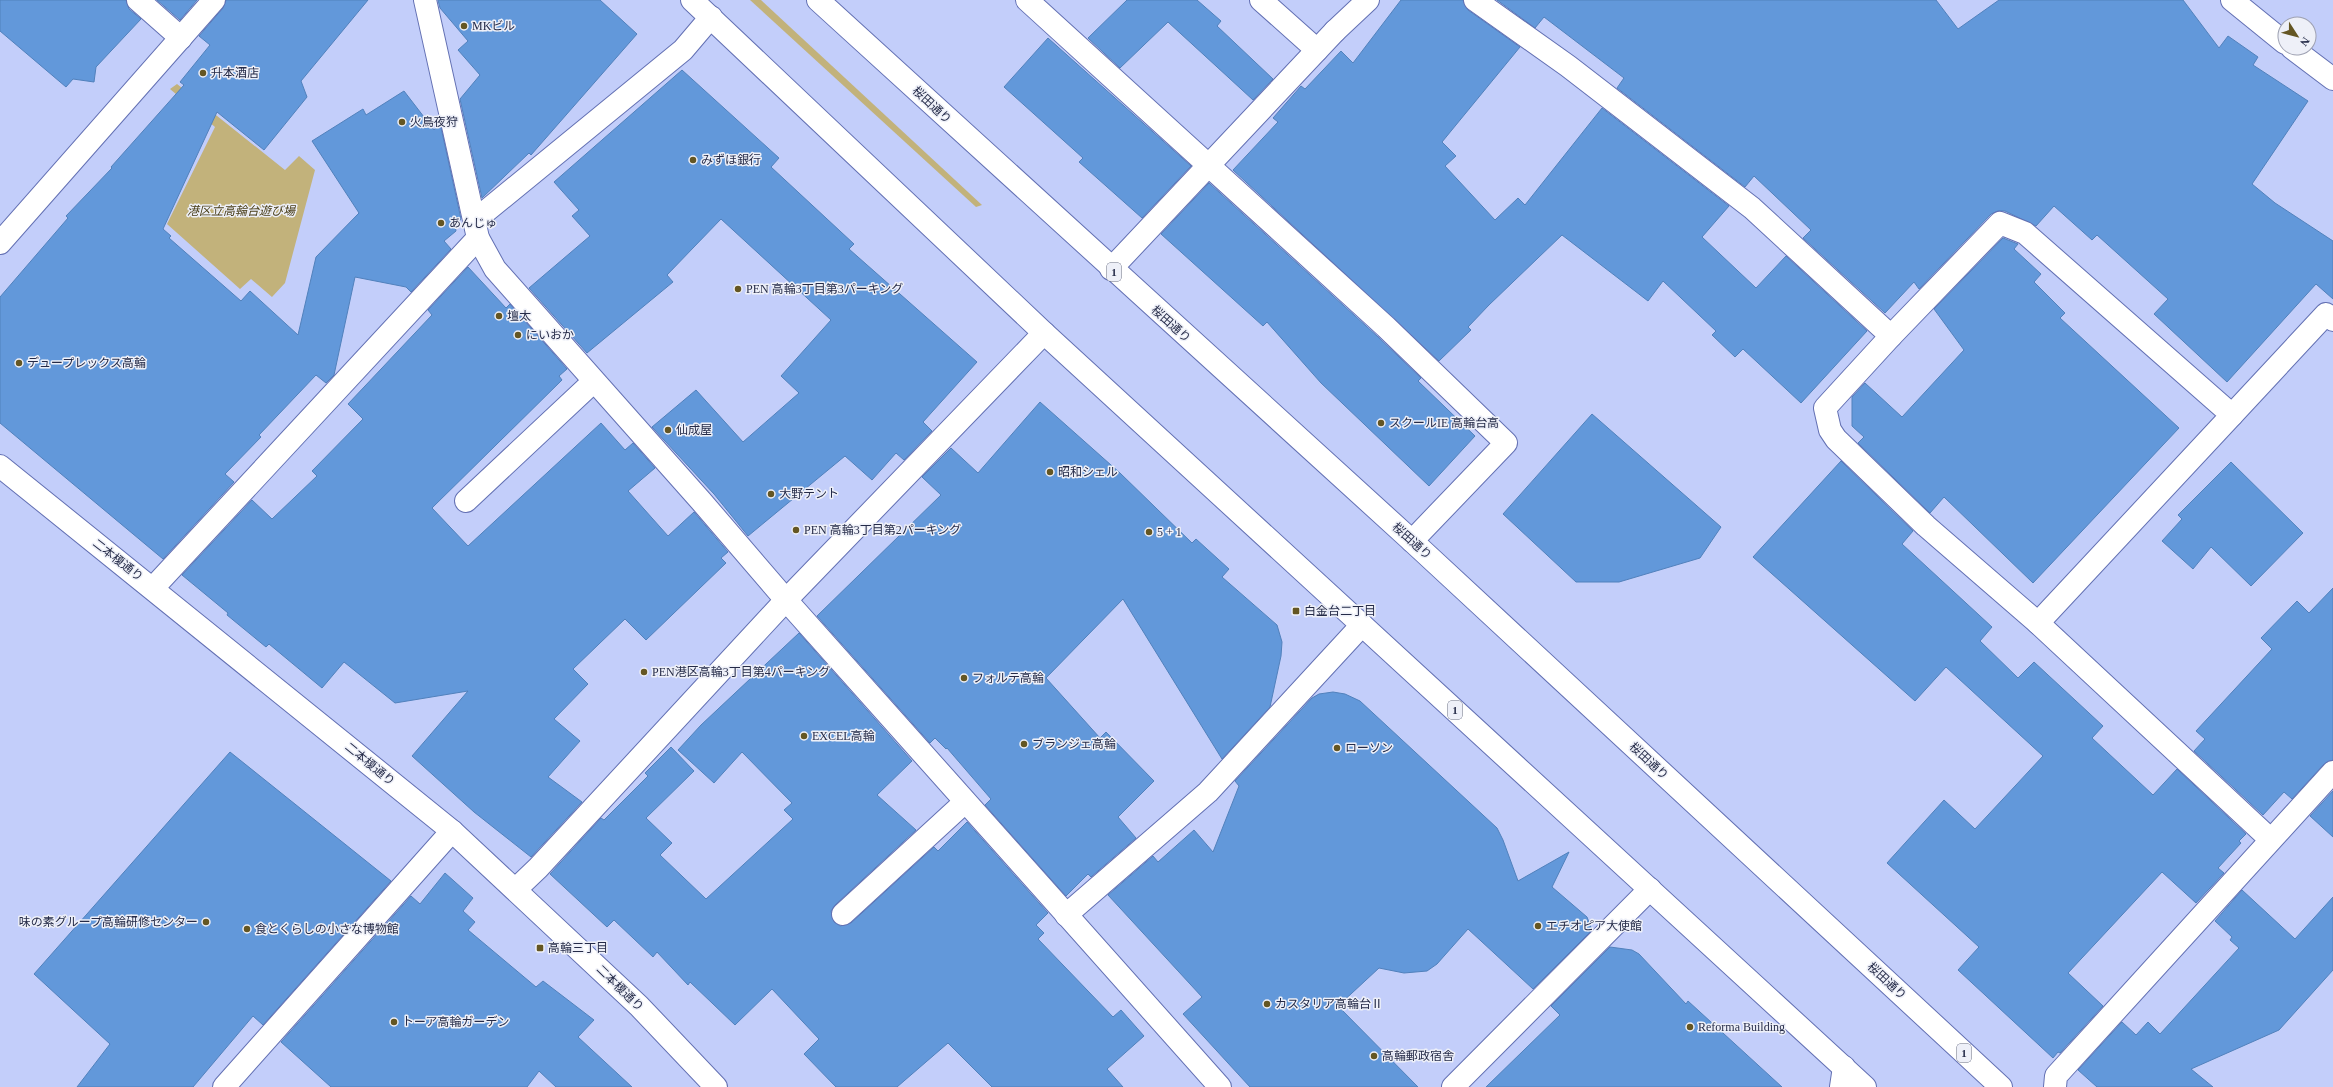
<svg xmlns="http://www.w3.org/2000/svg" width="2333" height="1087" font-family="'Times New Roman','Noto Sans JP',serif">
	<style>
		.green { fill: #c2b27b }
		.building { fill: #6298da; stroke: #5181bc }
		.lines { fill: none; stroke-linecap: round; stroke-linejoin: round }
		.service-casing { stroke: #6370b3; stroke-width: 24 }
		.minor-casing { stroke: #6370b3; stroke-width: 24 }
		.tertiary-casing { stroke: #6370b3; stroke-width: 24 }
		.trunk-casing { stroke: #6370b3; stroke-width: 24 }
		.service { stroke: #fff; stroke-width: 22 }
		.minor { stroke: #fff; stroke-width: 22 }
		.tertiary { stroke: #fff; stroke-width: 22 }
		.trunk { stroke: #fff; stroke-width: 22 }
		.poi-dot { fill: #645623; stroke: #eef0f8; stroke-width: 1.5 }
		.labels { text-anchor: middle; stroke-width: 3; stroke-linejoin: round; paint-order: stroke }
		.shield { fill: #eef0f8; stroke: #61667d; stroke-width: 1 }
		.shield-label { font-size: 11px; font-weight: bold; fill: #252b48 }
		.poi-label { font-size: 12px; fill: #252b48; stroke: #eef0f8; text-anchor: start }
		.street-label { font-size: 12px; fill: #252b48; stroke: #eef0f8 }
		.park-label { font-size: 12px; font-style: italic; fill: #483d17; stroke: #eef0f8 }
	</style>
	<rect width="100%" height="100%" fill="#c3cefa"/>
	<!-- green -->
	<g class="green">
		<polygon points="750,0 761,0 982,205 976,207"/>
		<polygon points="177,84 285,170 299,156 315,170 285,283 272,297 251,279 240,289 167,224 215,127 170,89"/>
	</g>
	<!-- building -->
	<g class="building">
		<polygon points="0,0 126,0 129,9 141,19 96,67 94,82 73,79 66,87 0,31"/>
		<polygon points="157,0 197,0 180,20"/>
		<polygon points="226,0 368,0 301,81 307,97 264,150 217,112 163,229 171,236 169,238 241,301 250,291 298,335 316,257 359,213 312,141 363,109 366,115 404,91 434,130 440,123 461,219 455,226 456,231 444,241 451,249 411,292 406,287 355,277 334,375 326,383 316,375 259,435 261,437 225,474 234,482 163,559 0,423 0,297 68,218 66,216 112,168 111,167 184,85 180,82 210,45 199,36 223,8"/>
		<polygon points="438,0 600,0 637,34 531,155 529,153 482,198 460,99 480,75 458,50 468,41 440,8"/>
		<polygon points="1127,0 1197,0 1221,21 1217,26 1273,79 1253,100 1168,22 1120,68 1088,38"/>
		<polygon points="1401,0 1463,0 1468,10 1520,47 1442,142 1456,156 1445,166 1495,220 1518,198 1525,205 1602,108 1729,206 1702,237 1756,288 1786,256 1867,331 1801,403 1743,349 1735,357 1712,335 1716,331 1663,281 1648,301 1562,235 1489,305 1468,327 1471,330 1439,361 1233,170 1278,122 1273,118 1301,86 1305,89 1341,51 1353,63"/>
		<polygon points="1497,0 1936,0 1958,29 1999,0 2183,0 2219,48 2228,36 2258,57 2253,65 2308,101 2252,184 2275,203 2333,241 2333,299 2316,284 2227,382 2154,314 2168,299 2097,235 2092,240 2054,206 2036,226 2005,211 1998,211 1991,214 1919,289 1914,282 1885,313 1803,238 1811,230 1754,176 1745,187 1617,88 1624,78 1544,17 1535,28"/>
		<polygon points="1048,38 1191,166 1142,218 1079,162 1083,158 1004,87"/>
		<polygon points="682,70 779,158 771,167 854,244 849,249 977,362 923,422 932,431 904,460 896,453 872,480 845,456 748,536 714,494 652,427 696,390 743,442 799,393 781,376 831,320 721,219 667,275 673,282 587,353 529,288 590,236 572,216 579,210 554,182"/>
		<polygon points="1209,183 1377,336 1421,378 1418,381 1475,436 1429,486 1321,383 1267,322 1263,326 1161,234"/>
		<polygon points="2003,238 2018,244 2014,249 2041,274 2034,282 2065,313 2060,318 2179,428 2033,583 1944,497 1930,513 1858,443 1864,437 1852,426 1852,397 1865,383 1902,417 1964,350 1934,309"/>
		<polygon points="468,267 506,308 510,304 567,369 559,376 562,380 432,508 468,546 601,423 625,450 633,443 655,468 628,491 668,536 694,512 728,552 721,558 726,563 646,640 625,619 573,669 588,684 554,719 580,741 548,777 582,802 531,857 474,812 412,756 468,691 395,703 344,662 322,688 269,644 266,647 227,615 228,613 182,575 252,500 272,519 317,476 312,471 363,419 348,404 432,315 428,310"/>
		<polygon points="1040,402 1120,473 1192,543 1196,539 1229,569 1222,577 1277,625 1282,642 1281,656 1270,707 1222,759 1123,599 1046,678 1100,738 1106,732 1154,781 1118,817 1136,838 1091,877 1088,874 1066,896 985,805 991,799 947,748 946,749 935,738 930,743 817,616 941,495 922,477 951,448 978,473"/>
		<polygon points="1592,414 1721,527 1700,558 1619,582 1576,582 1503,514"/>
		<polygon points="1841,461 1913,531 1902,544 1992,627 1980,641 2018,678 2034,662 2103,726 2092,738 2153,795 2177,769 2246,834 2239,841 2241,843 2218,868 2224,873 2196,903 2162,872 2068,973 2103,1006 2060,1053 2058,1052 2053,1058 1958,970 1979,947 1887,863 1944,800 1975,829 2043,756 1946,667 1915,701 1753,557"/>
		<polygon points="2231,462 2303,533 2251,586 2211,547 2193,569 2162,541 2182,519 2178,515"/>
		<polygon points="2333,588 2333,760 2324,764 2292,799 2284,792 2263,815 2194,751 2205,739 2196,731 2272,649 2261,638 2297,601 2309,613"/>
		<polygon points="799,633 912,761 877,795 916,830 835,905 831,911 834,922 840,926 851,923 934,847 938,851 967,822 1048,913 1036,925 1044,933 1038,939 1113,1017 1121,1010 1144,1036 1107,1069 1123,1087 992,1087 948,1043 897,1087 836,1087 804,1054 819,1039 772,989 735,1025 690,982 688,985 657,952 653,957 614,920 607,927 550,874 601,818 604,820 648,776 645,773 671,747 694,771 646,818 672,843 660,855 706,899 793,819 784,810 792,803 742,752 714,783 678,750 701,725"/>
		<polygon points="1333,692 1345,694 1360,701 1497,828 1503,840 1518,881 1569,852 1552,887 1587,917 1592,930 1533,989 1468,929 1437,964 1427,971 1404,973 1379,968 1338,1006 1418,1087 1250,1087 1183,1014 1202,997 1108,895 1153,856 1158,862 1194,830 1213,852 1239,786 1235,781 1312,698 1319,694"/>
		<polygon points="230,752 391,881 263,1025 253,1016 193,1087 77,1087 110,1044 34,974"/>
		<polygon points="2333,791 2333,837 2310,816"/>
		<polygon points="445,873 473,898 463,911 475,922 468,930 536,987 543,981 594,1020 578,1037 632,1087 556,1087 539,1071 527,1087 331,1087 281,1042 411,896 420,904"/>
		<polygon points="2242,890 2295,939 2333,897 2333,970 2279,1030 2191,1069 2213,1087 2097,1087 2078,1070 2122,1022 2136,1035 2148,1022 2160,1034 2239,948 2230,940 2232,937 2215,921"/>
		<polygon points="1610,947 1632,950 1639,954 1686,1004 1688,1001 1782,1087 1486,1087 1560,1015 1551,1006"/>
	</g>
	<g class="lines">
		<!-- service casing -->
		<g class="service-casing">
			<g id="service">
				<polyline points="1027,0 1386,327 1506,443 1412,541"/>
				<polyline points="1261,0 1317,50"/>
				<polyline points="1475,0 1568,66 1752,208 1891,336"/>
				<polyline points="1335,31 1368,0"/>
				<polyline points="466,501 593,382"/>
				<polyline points="843,914 965,802"/>
			</g>
		</g>
		<!-- minor casing -->
		<g class="minor-casing">
			<g id="minor">
				<polyline points="138,0 181,38"/>
				<polyline points="425,0 478,238 495,269 701,501 786,600 1220,1087"/>
				<polyline points="2232,0 2285,43"/>
				<polyline points="2292,48 2333,79"/>
				<polyline points="474,221 683,50 711,17"/>
				<polygon points="2000,223 2025,233 2232,415 2038,623 1926,526 1836,439 1830,430 1825,408 1891,336"/>
				<polyline points="1111,269 1335,31"/>
				<polyline points="2232,415 2326,314 2333,320"/>
				<polyline points="153,588 478,238"/>
				<polyline points="2038,623 2270,839"/>
				<polyline points="516,889 538,868 786,600 1044,333"/>
				<polyline points="1066,915 1208,792 1362,625"/>
				<polyline points="224,1087 452,831"/>
				<polyline points="1453,1087 1650,889"/>
				<polyline points="1841,1087 1844,1067"/>
				<polyline points="2055,1087 2056,1076 2333,772"/>
			</g>
		</g>
		<!-- tertiary casing -->
		<g class="tertiary-casing">
			<g id="tertiary">
				<polyline points="0,243 214,0"/>
				<polyline points="0,466 452,831 639,1006 716,1087"/>
			</g>
		</g>
		<!-- trunk casing -->
		<g class="trunk-casing">
			<g id="trunk">
				<polyline points="692,0 1044,333 1865,1087"/>
				<polyline points="818,0 1412,541 2001,1087"/>
			</g>
		</g>
		<!-- service -->
		<use href="#service" class="service"/>
		<!-- minor -->
		<use href="#minor" class="minor"/>
		<!-- tertiary -->
		<use href="#tertiary" class="tertiary"/>
		<!-- trunk -->
		<use href="#trunk" class="trunk"/>
	</g>
	<!-- markers -->
	<g class="poi-dot">
		<circle cx="464" cy="26" r="4"/>
		<circle cx="203" cy="73" r="4"/>
		<circle cx="402" cy="122" r="4"/>
		<circle cx="693" cy="160" r="4"/>
		<circle cx="441" cy="223" r="4"/>
		<circle cx="738" cy="289" r="4"/>
		<circle cx="499" cy="316" r="4"/>
		<circle cx="518" cy="335" r="4"/>
		<circle cx="19" cy="363" r="4"/>
		<circle cx="1381" cy="423" r="4"/>
		<circle cx="668" cy="430" r="4"/>
		<circle cx="1050" cy="472" r="4"/>
		<circle cx="771" cy="494" r="4"/>
		<circle cx="796" cy="530" r="4"/>
		<circle cx="1149" cy="532" r="4"/>
		<rect x="1292" y="607" width="8" height="8" rx="2"/>
		<circle cx="644" cy="672" r="4"/>
		<circle cx="964" cy="678" r="4"/>
		<circle cx="804" cy="736" r="4"/>
		<circle cx="1024" cy="744" r="4"/>
		<circle cx="1337" cy="748" r="4"/>
		<circle cx="206" cy="922" r="4"/>
		<circle cx="1538" cy="926" r="4"/>
		<circle cx="247" cy="929" r="4"/>
		<rect x="536" y="944" width="8" height="8" rx="2"/>
		<circle cx="1267" cy="1004" r="4"/>
		<circle cx="394" cy="1022" r="4"/>
		<circle cx="1690" cy="1027" r="4"/>
		<circle cx="1374" cy="1056" r="4"/>
	</g>
	<g class="labels">
		<!-- shield labels -->
		<g class="shield">
			<rect x="1107" y="263" width="14" height="18" rx="3"/>
			<rect x="1448" y="701" width="14" height="18" rx="3"/>
			<rect x="1957" y="1044" width="14" height="18" rx="3"/>
		</g>
		<g class="shield-label">
			<text x="1114" y="276">1</text>
			<text x="1455" y="714">1</text>
			<text x="1964" y="1057">1</text>
		</g>
		<!-- poi labels -->
		<g class="poi-label">
			<text x="472" y="30">MKビル</text>
			<text x="211" y="77">升本酒店</text>
			<text x="410" y="126">火鳥夜狩</text>
			<text x="701" y="164">みずほ銀行</text>
			<text x="449" y="227">あんじゅ</text>
			<text x="746" y="293">PEN 高輪3丁目第3パーキング</text>
			<text x="507" y="320">壇太</text>
			<text x="526" y="339">にいおか</text>
			<text x="27" y="367">デュープレックス高輪</text>
			<text x="1389" y="427">スクールIE 高輪台高</text>
			<text x="676" y="434">仙成屋</text>
			<text x="1058" y="476">昭和シェル</text>
			<text x="779" y="498">大野テント</text>
			<text x="804" y="534">PEN 高輪3丁目第2パーキング</text>
			<text x="1157" y="536">5 + 1</text>
			<text x="1304" y="615">白金台二丁目</text>
			<text x="652" y="676">PEN港区高輪3丁目第4パーキング</text>
			<text x="972" y="682">フォルテ高輪</text>
			<text x="812" y="740">EXCEL高輪</text>
			<text x="1032" y="748">ブランジェ高輪</text>
			<text x="1345" y="752">ローソン</text>
			<text x="198" y="926" text-anchor="end">味の素グループ高輪研修センター</text>
			<text x="1546" y="930">エチオピア大使館</text>
			<text x="255" y="933">食とくらしの小さな博物館</text>
			<text x="548" y="952">高輪三丁目</text>
			<text x="1275" y="1008">カスタリア高輪台Ⅱ</text>
			<text x="402" y="1026">トーア高輪ガーデン</text>
			<text x="1698" y="1031">Reforma Building</text>
			<text x="1382" y="1060">高輪郵政宿舎</text>
		</g>
		<!-- street labels -->
		<g class="street-label">
			<text transform="translate(932 105) rotate(43)" y="4">桜田通り</text>
			<text transform="translate(1171 324) rotate(42)" y="4">桜田通り</text>
			<text transform="translate(1412 541) rotate(42)" y="4">桜田通り</text>
			<text transform="translate(118 560) rotate(38)" y="4">二本榎通り</text>
			<text transform="translate(1649 761) rotate(43)" y="4">桜田通り</text>
			<text transform="translate(370 764) rotate(39)" y="4">二本榎通り</text>
			<text transform="translate(1887 981) rotate(43)" y="4">桜田通り</text>
			<text transform="translate(620 988) rotate(44)" y="4">二本榎通り</text>
		</g>
		<!-- park labels -->
		<g class="park-label">
			<text x="241" y="215">港区立高輪台遊び場</text>
		</g>
	</g>
	<!-- north arrow -->
	<g transform="translate(2297 36) rotate(126)"><circle r="19" fill="#eef0f8" stroke="#9ea1b2"/>
	<path d="M0-3L7 15L0 10L-7 15Z" fill="#645623"/>
	<text y="-6" font-size="11" font-weight="bold" text-anchor="middle" fill="#252b48">N</text>
	</g>
</svg>
